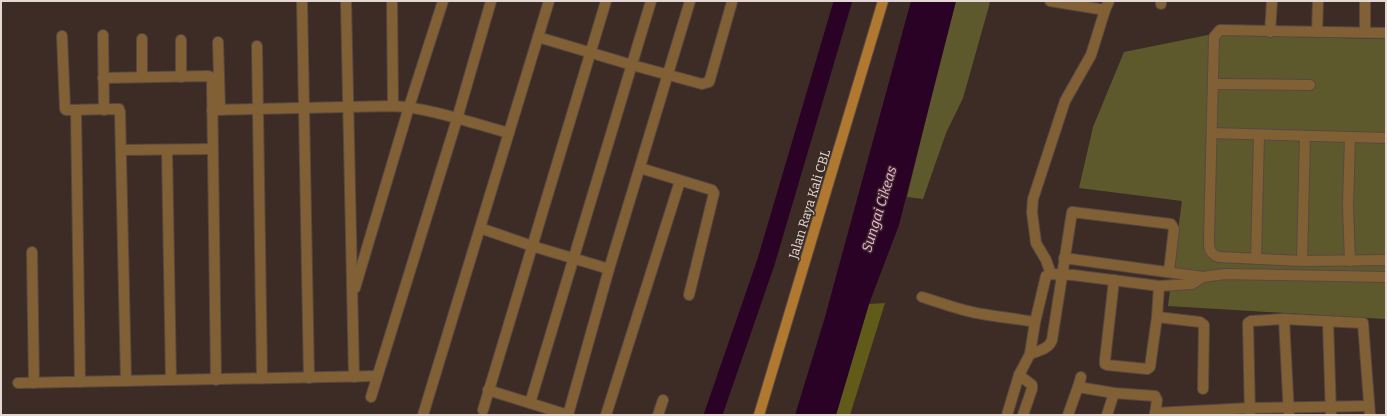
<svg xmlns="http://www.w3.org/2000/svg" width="1387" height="416" font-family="Bitter,serif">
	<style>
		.green { fill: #5e592d }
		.forest { fill: #615b1a }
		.water { fill: #290226 }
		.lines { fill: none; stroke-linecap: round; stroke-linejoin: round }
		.river { stroke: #290226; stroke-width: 18 }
		.street-casing { stroke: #584842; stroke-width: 12 }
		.secondary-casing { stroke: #584842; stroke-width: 12 }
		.street { stroke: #826035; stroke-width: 10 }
		.secondary { stroke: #b0792f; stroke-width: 10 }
		.labels { text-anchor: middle; stroke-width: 3; stroke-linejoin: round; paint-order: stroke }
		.street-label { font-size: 13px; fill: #e3d8d4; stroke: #3d2c26 }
		.water-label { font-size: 14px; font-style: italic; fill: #f6b1ea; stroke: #3d2c26 }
	</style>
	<rect width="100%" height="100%" fill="#3d2c26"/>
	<!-- green -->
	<g class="green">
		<polygon points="956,1 990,1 989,6 963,98 946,133 923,199 907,197 935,81"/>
		<polygon points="1208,35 1386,39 1386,319 1168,306 1182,201 1079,188 1093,127 1124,52"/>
	</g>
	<!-- forest -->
	<polygon class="forest" points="885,303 850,415 836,415 869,304"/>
	<!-- water -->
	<polygon class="water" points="911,1 956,1 899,225 869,304 836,415 795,415 825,317"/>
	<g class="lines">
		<!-- river -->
		<polyline class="river" points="713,415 766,262 843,1"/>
		<!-- street casing -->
		<g class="street-casing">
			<g id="street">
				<polyline points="302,1 309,378"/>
				<polyline points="346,1 354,377"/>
				<polyline points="392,1 393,106"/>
				<polyline points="1050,1 1105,10"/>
				<polyline points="1161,1 1161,4"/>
				<polyline points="1270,32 1272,1"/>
				<polyline points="1317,32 1318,1"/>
				<polyline points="1365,32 1365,1"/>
				<path d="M1386,33L1220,30L1214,37L1209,239C1209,248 1209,253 1218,257L1302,261L1386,260"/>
				<polyline points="103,35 104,110"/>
				<polyline points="62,36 65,109 66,110 116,109 119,109 120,112 126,381"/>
				<polyline points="538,37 632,65 702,84 709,82 710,79 732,2"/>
				<polyline points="218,42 220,110"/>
				<polyline points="257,46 262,378"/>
				<polyline points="142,77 142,39"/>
				<polyline points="181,77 181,40"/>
				<polyline points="103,78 208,76 211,77 212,80 216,380"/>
				<polyline points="1213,84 1310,85"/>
				<polyline points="76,110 80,382"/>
				<path d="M212,110L393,106C432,108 471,123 509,133"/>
				<polyline points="1212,133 1386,138"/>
				<polyline points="121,150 212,149"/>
				<polyline points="167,150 171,380"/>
				<polyline points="640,168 712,190 714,193 689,295"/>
				<polyline points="480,228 532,246 609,269"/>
				<polyline points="32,252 34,383"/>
				<polyline points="1064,258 1203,277 1225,274 1386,277"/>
				<polyline points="1256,259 1259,135"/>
				<polyline points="1302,261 1305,136"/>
				<polyline points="1350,261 1348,206 1350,137"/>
				<polyline points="1051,274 1046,260 1036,243 1032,212 1033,199 1065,101 1091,55 1105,10 1109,1"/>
				<polyline points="1114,280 1105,360 1105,364 1107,365 1147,369 1150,367 1157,317 1159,286"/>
				<polyline points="355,288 409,107 443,1"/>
				<path d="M922,297C942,303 962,311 982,314C1000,317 1018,319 1035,322"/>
				<polyline points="1157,317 1200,322 1204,325 1203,389"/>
				<polyline points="1284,319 1289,415"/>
				<polyline points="1328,321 1331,415"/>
				<path d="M1030,354C1038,351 1049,349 1052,340L1072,212L1171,224L1174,229L1169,271"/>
				<polyline points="1019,375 1032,385 1032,389 1023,415"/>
				<polyline points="18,383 377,376"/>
				<polyline points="1078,387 1081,377"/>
				<polyline points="488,390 568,415"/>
				<polyline points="371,397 457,119 491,1"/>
				<polyline points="530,403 651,1"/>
				<polyline points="483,410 606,1"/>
				<polyline points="1155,413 1250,408 1369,406"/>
				<polyline points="423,415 549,1"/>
				<polyline points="568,415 609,269 690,1"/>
				<polyline points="606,415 680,181"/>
				<polyline points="658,415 663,400"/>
				<polyline points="1007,415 1019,375 1030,354 1035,322 1046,276 1051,274 1073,275 1159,286 1192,284 1203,277"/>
				<polyline points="1068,415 1078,387 1114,393 1155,396 1157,400 1155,415"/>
				<polyline points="1107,415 1114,393"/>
				<polyline points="1250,415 1248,323 1251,321 1284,319 1363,323 1370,415"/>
			</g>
		</g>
		<!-- secondary casing -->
		<g class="secondary-casing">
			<polyline id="secondary" points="759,415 883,1"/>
		</g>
		<!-- street -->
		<use href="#street" class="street"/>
		<!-- secondary -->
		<use href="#secondary" class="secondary"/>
	</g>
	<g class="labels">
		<!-- street labels -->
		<g class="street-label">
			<text transform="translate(809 204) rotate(-73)" y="5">Jalan Raya Kali CBL</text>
		</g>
		<!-- water labels -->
		<g class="water-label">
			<text transform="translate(879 209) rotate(-73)" y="5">Sungai Cikeas</text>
		</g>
	</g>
	<!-- border -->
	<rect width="1387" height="416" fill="none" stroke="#e3d8d4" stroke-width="4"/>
</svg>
